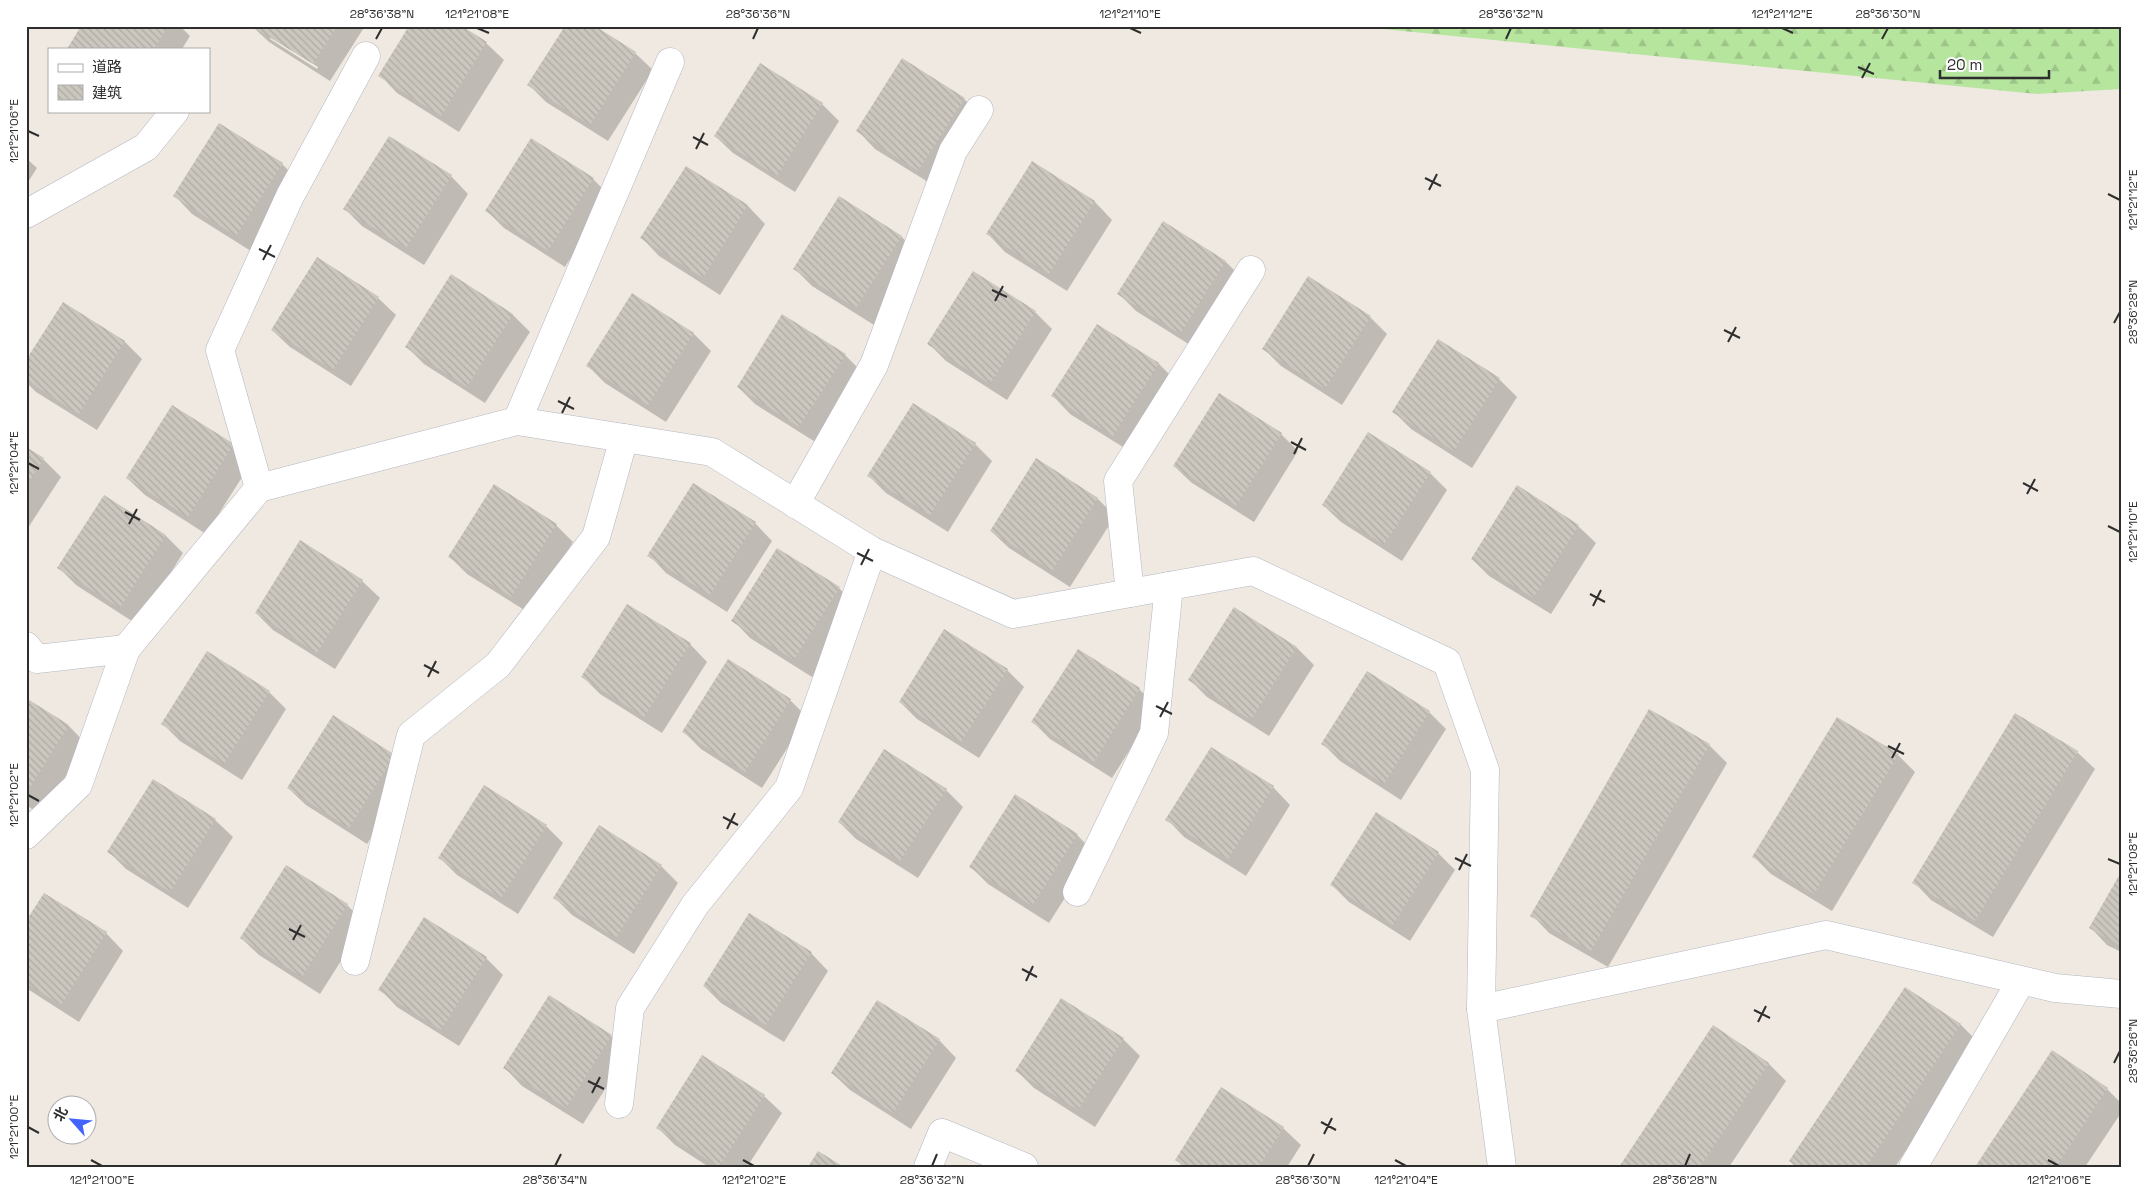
<svg xmlns="http://www.w3.org/2000/svg" width="2147" height="1193" font-family="'Space Grotesk','Noto Sans SC',sans-serif">
	<style>
		.forest { fill: url(#forest-firs) }
		.shadow { fill: #0003; fill-rule: evenodd }
		.building { fill: url(#building-back-hatch) }
		.lines { fill: none; stroke-linecap: round; stroke-linejoin: round }
		.minor-casing { stroke: #b4b7c1; stroke-width: 29 }
		.minor { stroke: #fff; stroke-width: 28 }
		.ticks { fill: none; stroke: #2e2e2e; stroke-width: 2 }
		.neatline { fill: none; stroke: #2e2e2e; stroke-width: 2 }
		.ticks-label { font-size: 12px; text-anchor: middle; fill: #2e2e2e }
	</style>
	<defs>
		<pattern id="forest-firs" width="22" height="20" patternUnits="userSpaceOnUse" patternTransform="scale(1.25)"><rect width="22" height="20" fill="#b6e59e"/><path d="M5 1l3.5 6h-7zM16 11l3.5 6h-7z" fill="#9dc588"/></pattern>
		<pattern id="building-back-hatch" width="6" height="6" patternUnits="userSpaceOnUse" patternTransform="scale(1.25)"><rect width="6" height="6" fill="#cbc7bf"/><path d="M-1 5l2 2M0 0l6 6M5-1l2 2" fill="none" stroke="#afaba4"/></pattern>
	</defs>
	<rect width="100%" height="100%" fill="#efe9e1"/>
	<!-- forest -->
	<polygon class="forest" points="1353,26 2121,26 2121,89 2037,94"/>
	<!-- shadow -->
	<g class="shadow">
		<polygon points="82,26 180,26 190,36 182,49 68,49"/>
		<path d="M252,26H365L330,81L269,42ZM270,36L318,67L317,69L270,39Z"/>
		<polygon points="459,26 486,43 504,60 459,132 397,93 380,75"/>
		<polygon points="635,53 653,70 608,141 546,102 529,85"/>
		<polygon points="964,99 981,116 936,187 875,149 858,131"/>
		<polygon points="822,104 839,121 795,192 733,153 715,136"/>
		<polygon points="26,158 37,168 26,185"/>
		<polygon points="1033,163 1095,202 1112,220 1067,291 1005,252 988,234"/>
		<polygon points="282,164 299,181 254,253 192,214 175,196"/>
		<polygon points="686,167 748,206 765,224 720,295 659,256 642,238"/>
		<polygon points="451,176 468,194 424,265 362,226 345,209"/>
		<polygon points="593,179 610,196 565,267 504,228 487,211"/>
		<polygon points="1164,223 1226,262 1243,279 1198,350 1136,311 1119,294"/>
		<polygon points="901,236 918,254 874,325 812,286 795,269"/>
		<polygon points="451,276 513,315 530,332 485,403 424,364 407,347"/>
		<polygon points="378,298 396,315 351,386 290,347 272,330"/>
		<polygon points="63,303 125,342 142,359 97,430 36,392 26,382 26,362"/>
		<polygon points="1035,312 1052,329 1007,400 946,361 929,344"/>
		<polygon points="1370,317 1387,334 1342,405 1281,366 1264,349"/>
		<polygon points="1097,325 1159,364 1176,381 1131,452 1070,414 1053,396"/>
		<polygon points="694,334 711,351 666,422 605,383 588,366"/>
		<polygon points="1438,340 1499,379 1517,397 1472,468 1411,429 1393,411"/>
		<polygon points="845,355 862,372 817,443 755,404 738,387"/>
		<polygon points="1281,434 1298,451 1254,522 1192,483 1174,466"/>
		<polygon points="975,444 992,461 948,532 886,493 869,476"/>
		<polygon points="233,445 251,463 206,534 145,495 127,478"/>
		<polygon points="26,448 43,459 61,477 26,531"/>
		<polygon points="1430,473 1447,490 1402,561 1341,522 1323,505"/>
		<polygon points="1517,487 1578,526 1596,543 1551,614 1489,576 1472,559"/>
		<polygon points="104,497 166,536 183,553 138,625 76,585 59,568"/>
		<polygon points="1098,499 1115,516 1070,587 1009,548 991,531"/>
		<polygon points="755,523 772,541 727,612 666,573 649,555"/>
		<polygon points="556,525 573,542 529,613 467,574 450,557"/>
		<polygon points="362,581 380,598 335,669 273,630 256,613"/>
		<polygon points="839,588 856,606 812,677 750,638 733,620"/>
		<polygon points="1235,609 1297,648 1314,665 1269,736 1207,697 1190,680"/>
		<polygon points="690,644 707,662 662,733 600,694 583,677"/>
		<polygon points="1078,650 1139,689 1157,707 1112,778 1050,739 1033,722"/>
		<polygon points="1007,670 1024,687 979,758 917,719 900,702"/>
		<polygon points="269,692 286,709 242,780 180,741 163,724"/>
		<polygon points="26,699 69,726 86,744 41,815 26,805"/>
		<polygon points="790,700 807,717 762,788 701,749 684,732"/>
		<polygon points="1650,711 1709,745 1727,763 1608,967 1549,933 1532,915"/>
		<polygon points="1429,712 1446,729 1401,800 1340,761 1323,744"/>
		<polygon points="333,717 412,773 367,844 306,805 288,788"/>
		<polygon points="2077,752 2095,769 1993,937 1931,900 1914,882"/>
		<polygon points="1898,755 1915,772 1832,911 1771,874 1754,857"/>
		<polygon points="1273,787 1290,805 1246,876 1184,837 1167,819"/>
		<polygon points="946,790 963,807 918,878 856,839 839,822"/>
		<polygon points="215,820 233,837 188,908 126,869 109,852"/>
		<polygon points="546,826 563,843 518,914 457,875 440,858"/>
		<polygon points="1077,835 1094,852 1049,923 988,884 970,866"/>
		<polygon points="1438,853 1455,870 1410,941 1349,902 1332,885"/>
		<polygon points="661,866 678,883 634,954 572,915 555,898"/>
		<polygon points="286,867 347,905 365,923 320,994 259,955 241,938"/>
		<polygon points="2121,874 2121,952 2107,945 2090,927"/>
		<polygon points="26,924 106,933 123,951 79,1022 26,988"/>
		<polygon points="811,953 828,971 784,1042 721,1003 704,986"/>
		<polygon points="486,958 503,975 459,1046 397,1007 380,989"/>
		<polygon points="1906,988 1961,1025 1978,1042 1895,1167 1796,1167 1790,1161"/>
		<polygon points="1713,1027 1769,1064 1786,1081 1729,1167 1620,1167"/>
		<polygon points="611,1036 628,1053 583,1124 522,1086 505,1068"/>
		<polygon points="1123,1039 1140,1056 1095,1127 1034,1088 1017,1071"/>
		<polygon points="939,1040 956,1058 911,1129 850,1090 832,1073"/>
		<polygon points="2053,1052 2107,1089 2121,1103 2121,1113 2085,1167 1976,1167"/>
		<polygon points="764,1096 782,1113 747,1167 709,1167 675,1145 658,1128"/>
		<polygon points="1283,1128 1301,1145 1287,1167 1183,1167 1177,1160"/>
	</g>
	<!-- building -->
	<g class="building">
		<polygon points="81,26 168,26 154,49 67,49"/>
		<polygon points="251,26 337,26 313,64"/>
		<polygon points="409,26 462,26 487,42 441,116 378,76"/>
		<polygon points="565,26 595,26 636,52 590,125 527,85"/>
		<polygon points="902,58 965,98 918,171 856,131"/>
		<polygon points="760,63 823,103 777,176 714,136"/>
		<polygon points="219,123 283,163 236,236 173,196"/>
		<polygon points="389,136 452,175 406,248 343,209"/>
		<polygon points="531,138 594,178 548,251 485,211"/>
		<polygon points="1032,161 1095,201 1049,274 986,234"/>
		<polygon points="686,166 748,205 703,278 640,238"/>
		<polygon points="839,196 902,236 856,308 793,269"/>
		<polygon points="1163,221 1226,261 1180,334 1117,294"/>
		<polygon points="317,257 379,297 333,370 271,330"/>
		<polygon points="973,271 1036,311 990,384 927,344"/>
		<polygon points="451,274 513,314 467,387 405,347"/>
		<polygon points="1308,276 1371,316 1325,389 1262,349"/>
		<polygon points="632,293 694,333 648,405 586,366"/>
		<polygon points="63,302 125,341 79,414 26,380 26,360"/>
		<polygon points="782,314 846,354 799,427 737,387"/>
		<polygon points="1097,324 1159,363 1113,436 1051,396"/>
		<polygon points="1438,339 1500,378 1454,451 1392,412"/>
		<polygon points="1219,393 1282,433 1236,506 1173,466"/>
		<polygon points="913,403 976,443 930,515 867,476"/>
		<polygon points="172,405 234,444 188,517 126,478"/>
		<polygon points="1368,432 1431,472 1384,545 1322,505"/>
		<polygon points="26,447 44,458 26,487"/>
		<polygon points="1036,458 1098,498 1052,571 990,531"/>
		<polygon points="693,483 756,522 710,595 647,556"/>
		<polygon points="494,484 557,524 511,597 448,557"/>
		<polygon points="1517,485 1579,525 1533,598 1471,559"/>
		<polygon points="104,495 166,535 120,608 57,568"/>
		<polygon points="300,540 363,580 317,653 255,613"/>
		<polygon points="777,548 840,587 794,660 731,621"/>
		<polygon points="627,604 691,643 644,717 581,677"/>
		<polygon points="1234,607 1297,647 1251,720 1188,680"/>
		<polygon points="944,629 1008,669 961,742 899,702"/>
		<polygon points="1078,649 1140,688 1094,762 1031,722"/>
		<polygon points="207,651 270,691 224,764 161,724"/>
		<polygon points="728,659 791,699 745,772 682,732"/>
		<polygon points="1367,671 1430,711 1384,784 1321,744"/>
		<polygon points="26,698 69,725 26,794"/>
		<polygon points="1649,709 1710,744 1591,951 1530,916"/>
		<polygon points="2015,713 2078,751 1975,921 1912,883"/>
		<polygon points="333,715 395,755 349,828 287,788"/>
		<polygon points="1837,717 1899,754 1814,894 1752,857"/>
		<polygon points="1211,747 1274,786 1228,859 1165,820"/>
		<polygon points="884,749 947,789 900,861 838,822"/>
		<polygon points="153,779 216,819 170,892 107,852"/>
		<polygon points="484,785 547,825 501,898 438,858"/>
		<polygon points="1015,794 1078,834 1032,906 969,867"/>
		<polygon points="1376,812 1439,852 1393,925 1330,885"/>
		<polygon points="599,825 662,865 616,938 553,898"/>
		<polygon points="286,865 348,904 302,977 240,938"/>
		<polygon points="2121,872 2121,946 2089,928"/>
		<polygon points="44,893 107,932 61,1005 26,983 26,921"/>
		<polygon points="749,913 812,952 766,1025 703,986"/>
		<polygon points="424,917 487,957 441,1030 378,990"/>
		<polygon points="1905,987 1961,1024 1866,1167 1797,1167 1789,1161"/>
		<polygon points="549,995 612,1035 566,1108 503,1068"/>
		<polygon points="1061,998 1124,1038 1078,1110 1015,1071"/>
		<polygon points="877,1000 940,1039 893,1113 831,1073"/>
		<polygon points="1713,1025 1769,1063 1700,1167 1619,1167"/>
		<polygon points="2052,1050 2108,1088 2056,1167 1975,1167"/>
		<polygon points="702,1055 765,1095 719,1167 656,1128"/>
		<polygon points="1221,1087 1284,1127 1259,1167 1186,1167 1175,1160"/>
		<polygon points="818,1151 844,1167 808,1167"/>
	</g>
	<g class="lines">
		<!-- minor casing -->
		<g class="minor-casing">
			<g id="minor">
				<polyline points="26,214 146,147 175,111"/>
				<polyline points="517,421 670,62"/>
				<polyline points="259,488 220,350 290,196 366,56"/>
				<polyline points="795,504 874,365 953,151 979,110"/>
				<polyline points="1130,593 1118,481 1251,270"/>
				<polyline points="26,646 37,659 126,649"/>
				<polyline points="26,835 78,785 126,649 259,488 517,421 712,452 872,551 1013,614 1253,571 1447,662 1485,770 1481,1009 1502,1167"/>
				<polyline points="1077,892 1154,733 1169,586"/>
				<polyline points="355,961 411,735 498,665 596,537 624,438"/>
				<polyline points="1481,1009 1826,935 2055,988 2121,994"/>
				<polyline points="619,1104 630,1008 695,905 789,788 872,551"/>
				<polyline points="928,1167 942,1133 1024,1167"/>
				<polyline points="1913,1167 2021,981"/>
			</g>
		</g>
		<!-- minor -->
		<use href="#minor" class="minor"/>
	</g>
	<!-- ticks -->
	<path class="ticks" d="M477,28L489,33M1130,28L1141,33M1782,28L1793,33M376,39L382,28M753,39L758,28M1506,39L1511,28M1882,39L1888,28M1858,67L1874,74M1862,78L1870,63M28,131L39,136M693,137L708,145M696,149L704,133M1425,178L1441,186M1429,190L1437,174M2108,194L2120,200M259,249L275,257M263,260L271,245M992,290L1007,297M995,301L1003,286M2114,323L2120,312M1724,330L1740,338M1728,342L1736,327M558,401L574,409M562,413L570,397M1291,442L1306,450M1294,454L1302,438M28,463L39,469M2023,483L2038,491M2027,494L2035,479M125,512L140,520M129,524L137,509M2108,526L2120,532M857,553L873,561M861,565L869,549M1590,594L1605,602M1593,606L1601,590M424,665L439,673M428,677L436,661M1156,706L1172,714M1160,717L1168,702M1888,746L1904,754M1892,758L1900,743M28,795L39,801M723,817L738,825M727,829L735,813M1455,858L1471,866M2108,859L2120,864M1459,870L1467,854M289,929L305,937M293,940L301,925M1022,969L1037,977M1026,981L1033,966M1754,1010L1770,1018M1758,1022L1766,1006M2114,1063L2120,1051M588,1081L604,1089M592,1093L600,1077M1321,1122L1336,1130M28,1127L39,1133M1324,1134L1332,1118M91,1160L102,1166M743,1160L754,1166M1395,1160L1406,1166M2048,1160L2059,1166M555,1166L561,1154M932,1166L937,1154M1308,1166L1314,1154M1685,1166L1690,1154"/>
	<!-- border -->
	<rect width="2147" height="1193" fill="none" stroke="#ffffff" stroke-width="55"/>
	<!-- legend -->
	<rect x="48" y="48" width="162" height="65" fill="#ffffff" stroke="#ababab"/>
	<rect x="58" y="64" width="25" height="8" fill="#ffffff" stroke="#ababab"/>
	<text x="92" y="72" font-size="15" fill="#2e2e2e">道路</text>
	<rect x="58" y="85" width="25" height="15" fill="url(#building-back-hatch)" stroke="#ababab"/>
	<text x="92" y="98" font-size="15" fill="#2e2e2e">建筑</text>
	<!-- north arrow -->
	<g transform="translate(72 1120) rotate(297)"><circle r="24" fill="#ffffff" stroke="#ababab"/>
	<path d="M0-4L9 19L0 12L-9 19Z" fill="#4264fb"/>
	<text y="-8" font-size="14" font-weight="bold" text-anchor="middle" fill="#2e2e2e">北</text>
	</g>
	<!-- scale -->
	<path d="M1940 70v8h109v-8" fill="none" stroke="#2e2e2e" stroke-width="2.5"/>
	<text x="1947" y="70" font-size="15" fill="#2e2e2e" stroke="#ffffff" stroke-width="4" paint-order="stroke">20 m</text>
	<rect x="28" y="28" width="2092" height="1138" class="neatline"/>
	<g class="ticks-label">
		<text x="382" y="18">28°36'38"N</text>
		<text x="477" y="18">121°21'08"E</text>
		<text x="758" y="18">28°36'36"N</text>
		<text x="1130" y="18">121°21'10"E</text>
		<text x="1511" y="18">28°36'32"N</text>
		<text x="1782" y="18">121°21'12"E</text>
		<text x="1888" y="18">28°36'30"N</text>
		<text transform="translate(14 131) rotate(-90)" y="4">121°21'06"E</text>
		<text transform="translate(2133 200) rotate(-90)" y="4">121°21'12"E</text>
		<text transform="translate(2133 312) rotate(-90)" y="4">28°36'28"N</text>
		<text transform="translate(14 463) rotate(-90)" y="4">121°21'04"E</text>
		<text transform="translate(2133 532) rotate(-90)" y="4">121°21'10"E</text>
		<text transform="translate(14 795) rotate(-90)" y="4">121°21'02"E</text>
		<text transform="translate(2133 864) rotate(-90)" y="4">121°21'08"E</text>
		<text transform="translate(2133 1051) rotate(-90)" y="4">28°36'26"N</text>
		<text transform="translate(14 1127) rotate(-90)" y="4">121°21'00"E</text>
		<text x="102" y="1184">121°21'00"E</text>
		<text x="555" y="1184">28°36'34"N</text>
		<text x="754" y="1184">121°21'02"E</text>
		<text x="932" y="1184">28°36'32"N</text>
		<text x="1308" y="1184">28°36'30"N</text>
		<text x="1406" y="1184">121°21'04"E</text>
		<text x="1685" y="1184">28°36'28"N</text>
		<text x="2059" y="1184">121°21'06"E</text>
	</g>
</svg>
